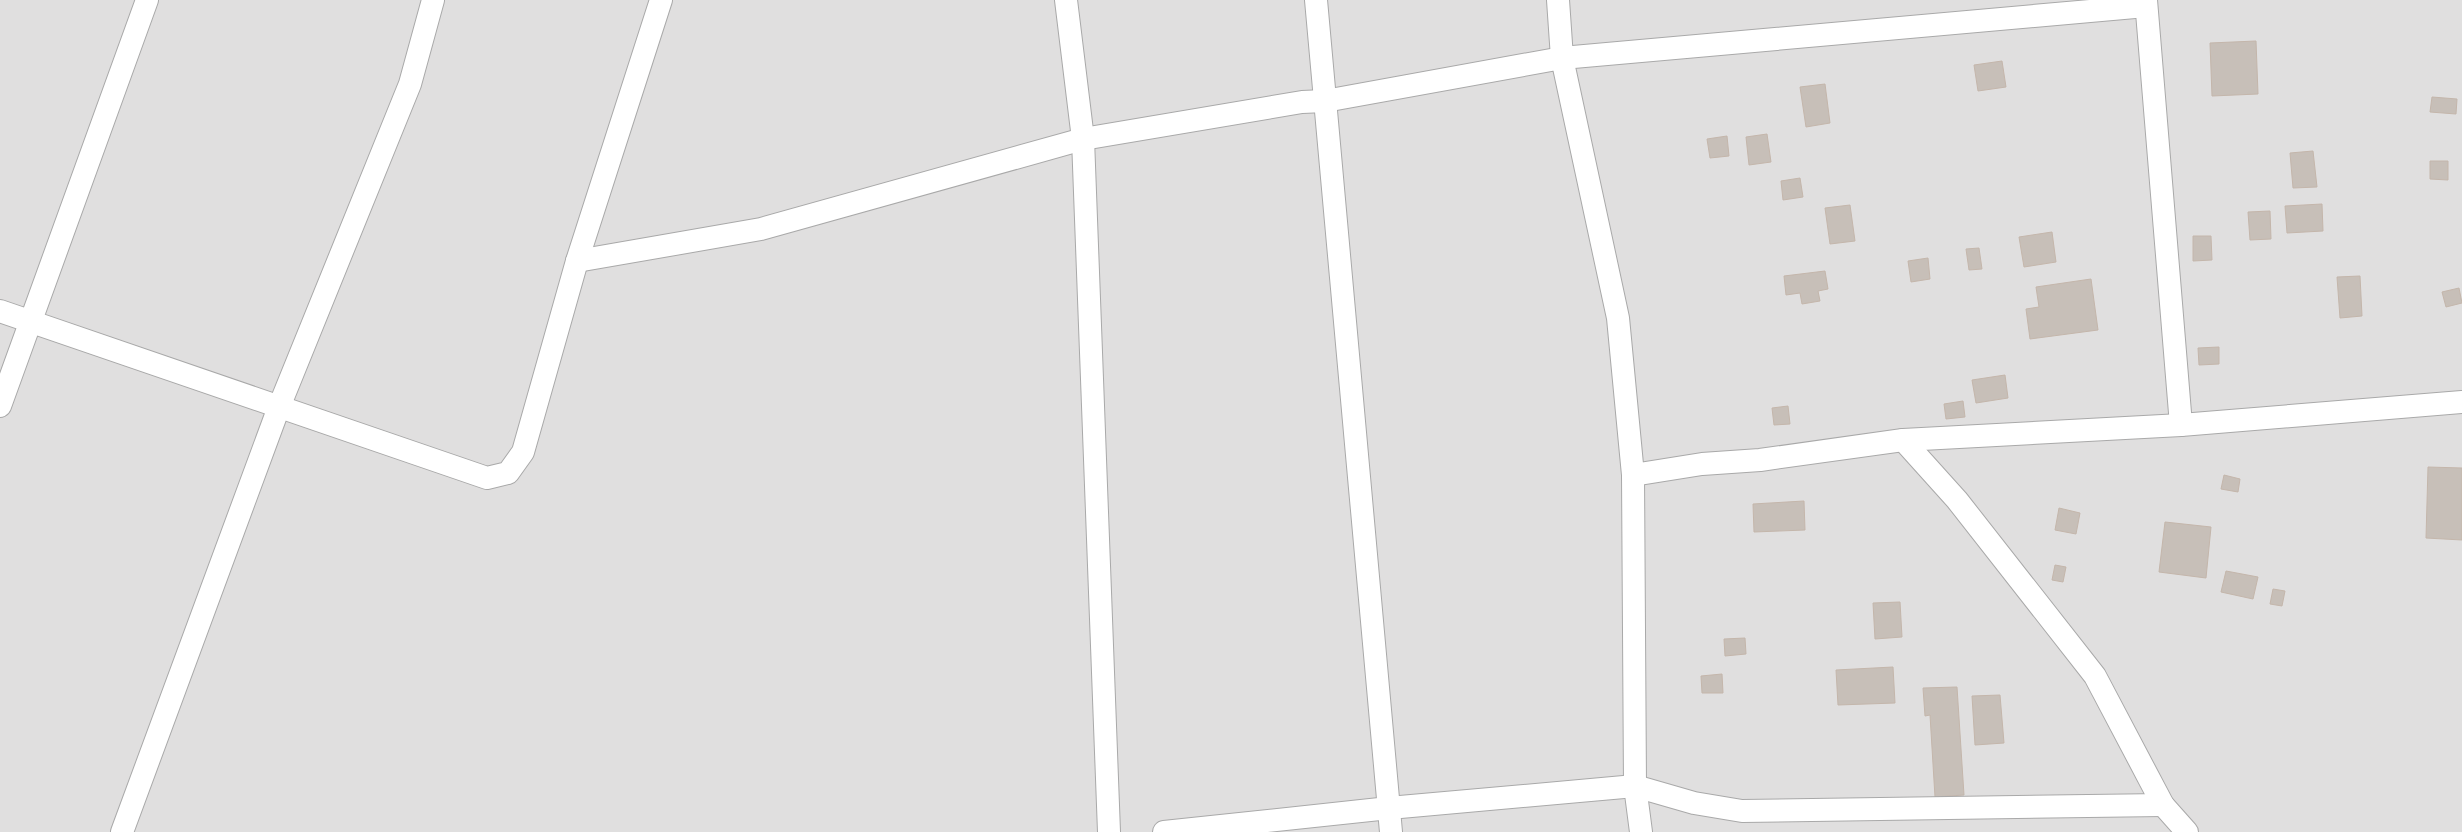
<svg xmlns="http://www.w3.org/2000/svg" width="2462" height="832" font-family="'Varela Round',sans-serif">
	<style>
		.residential { fill: #e0dfdf }
		.building { fill: #c7bfb8; stroke: #c4b6ab }
		.lines { fill: none; stroke-linecap: round; stroke-linejoin: round }
		.street-casing { stroke: #a9a9a9; stroke-width: 24 }
		.street { stroke: #fff; stroke-width: 22 }
	</style>
	<rect width="100%" height="100%" fill="#f2efe9"/>
	<!-- residential -->
	<rect class="residential" x="0" y="0" width="2462" height="832"/>
	<!-- building -->
	<g class="building">
		<polygon points="2256,41 2258,94 2212,96 2210,43"/>
		<polygon points="2002,61 2006,87 1978,91 1974,65"/>
		<polygon points="1825,84 1830,123 1806,127 1800,87"/>
		<polygon points="2432,97 2457,99 2456,114 2430,112"/>
		<polygon points="1767,134 1771,162 1749,165 1746,137"/>
		<polygon points="1727,136 1729,156 1710,158 1707,139"/>
		<polygon points="2313,151 2317,187 2293,188 2290,153"/>
		<polygon points="2430,161 2448,161 2448,180 2430,179"/>
		<polygon points="1800,178 1803,197 1783,200 1781,181"/>
		<polygon points="2322,204 2323,231 2287,233 2285,206"/>
		<polygon points="1850,205 1855,241 1830,244 1825,208"/>
		<polygon points="2270,211 2271,239 2250,240 2248,212"/>
		<polygon points="2052,232 2056,262 2024,267 2019,237"/>
		<polygon points="2193,236 2211,236 2212,260 2193,261"/>
		<polygon points="1979,248 1982,269 1969,270 1966,249"/>
		<polygon points="1928,258 1930,279 1911,282 1908,261"/>
		<polygon points="1825,271 1828,289 1818,291 1820,301 1802,304 1800,293 1786,295 1784,276"/>
		<polygon points="2360,276 2362,316 2340,318 2337,277"/>
		<polygon points="2091,279 2098,330 2030,339 2026,309 2039,307 2036,287"/>
		<polygon points="2459,288 2462,303 2446,307 2442,292"/>
		<polygon points="2219,347 2219,364 2199,365 2198,348"/>
		<polygon points="2005,375 2008,398 1976,403 1972,380"/>
		<polygon points="1963,401 1965,417 1946,419 1944,404"/>
		<polygon points="1788,406 1790,424 1774,425 1772,408"/>
		<polygon points="2428,467 2462,468 2462,540 2426,538"/>
		<polygon points="2224,475 2240,479 2238,492 2221,489"/>
		<polygon points="1804,501 1805,530 1754,532 1753,504"/>
		<polygon points="2059,508 2080,513 2076,534 2055,530"/>
		<polygon points="2165,522 2211,527 2206,578 2159,572"/>
		<polygon points="2055,565 2066,567 2063,582 2052,580"/>
		<polygon points="2226,571 2258,577 2253,599 2221,592"/>
		<polygon points="2273,589 2285,591 2282,606 2270,604"/>
		<polygon points="1900,602 1902,637 1875,639 1873,603"/>
		<polygon points="1745,638 1746,654 1725,656 1724,639"/>
		<polygon points="1893,667 1895,703 1838,705 1836,670"/>
		<polygon points="1722,674 1723,693 1702,693 1701,676"/>
		<polygon points="1957,687 1964,795 1935,797 1930,715 1925,716 1923,688"/>
		<polygon points="2000,695 2004,743 1975,745 1972,696"/>
	</g>
	<g class="lines">
		<!-- street casing -->
		<g class="street-casing">
			<g id="street">
				<polyline points="1066,0 1083,139 1109,832"/>
				<polyline points="1316,0 1391,832"/>
				<polyline points="1558,0 1562,58 2146,6"/>
				<polyline points="2146,0 2181,425"/>
				<polyline points="577,261 761,229 1083,139 1302,102 1325,101 1562,58 1618,318 1633,475 1702,464 1760,460 1903,440 2181,425 2462,402"/>
				<polyline points="0,311 487,478 508,473 523,452 577,261 661,0"/>
				<polyline points="0,406 147,0"/>
				<polyline points="1903,440 1957,500 2095,676 2163,805 2187,832"/>
				<polyline points="1633,475 1635,786 1641,832"/>
				<polyline points="122,832 279,407 410,84 433,0"/>
				<polyline points="1164,832 1389,808 1635,786 1694,803 1742,811 2163,805"/>
			</g>
		</g>
		<!-- street -->
		<use href="#street" class="street"/>
	</g>
</svg>
